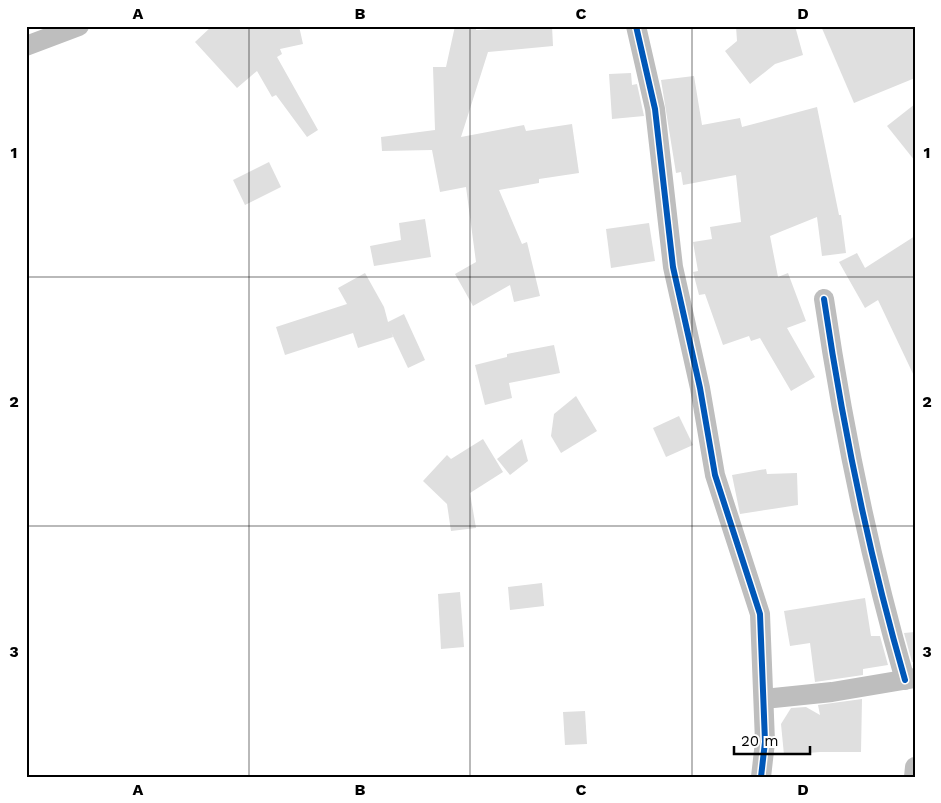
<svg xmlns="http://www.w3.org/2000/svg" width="941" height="803" font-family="'Work Sans',sans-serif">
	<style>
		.building { fill: #dfdfdf }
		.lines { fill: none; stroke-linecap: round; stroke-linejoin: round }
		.minor { stroke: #bebebe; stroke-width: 20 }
		.cycleway-casing { stroke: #fff; stroke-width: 9 }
		.cycleway { stroke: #0057b8; stroke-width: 6 }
		.grid { fill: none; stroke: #000; stroke-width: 1; stroke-opacity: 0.55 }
		.neatline { fill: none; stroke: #000; stroke-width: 2 }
		.grid-label { font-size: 16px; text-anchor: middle; font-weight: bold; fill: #000 }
	</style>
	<rect width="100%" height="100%" fill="#fff"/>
	<!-- building -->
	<g class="building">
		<polygon points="212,26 299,26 303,44 280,49 282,54 277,57 318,130 307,137 276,95 272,97 257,71 237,88 195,42"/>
		<polygon points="455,26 476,26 476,30 552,26 553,46 488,52 461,137 524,125 526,131 572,124 579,173 539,179 539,183 499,190 522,244 527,242 540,296 514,302 510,285 473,306 455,274 476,262 466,187 440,192 432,150 382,151 381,137 435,130 433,67 446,67"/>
		<polygon points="736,26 795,26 803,55 775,64 750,84 725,51 737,41"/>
		<polygon points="821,26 915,26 915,78 854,103"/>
		<polygon points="631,73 632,85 637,84 644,116 612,119 609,74"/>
		<polygon points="694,76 702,125 740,118 742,127 817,107 839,215 841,215 846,253 822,256 817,217 770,236 778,277 788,273 806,321 787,328 815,377 791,391 760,338 751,341 749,336 723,345 705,294 699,295 693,272 698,271 693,242 712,239 710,227 741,222 736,175 683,185 681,172 676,173 661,80"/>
		<polygon points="915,104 915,161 887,126"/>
		<polygon points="269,162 281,187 245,205 233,180"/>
		<polygon points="425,219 431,257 374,266 370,246 401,240 399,223"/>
		<polygon points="649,223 655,261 611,268 606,229"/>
		<polygon points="915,236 915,378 878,300 865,308 839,262 857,253 865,268"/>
		<polygon points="365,273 384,307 388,322 404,314 425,360 408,368 391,332 393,337 358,348 353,333 285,355 276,327 347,304 338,288"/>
		<polygon points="554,345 560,373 509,383 512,398 485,405 475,365 507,357 507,354"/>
		<polygon points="576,396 597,431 561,453 551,436 554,414"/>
		<polygon points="679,416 693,445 666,457 653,428"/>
		<polygon points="483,439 503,472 470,493 476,528 451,531 447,504 423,481 447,455 451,459"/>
		<polygon points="522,439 528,461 510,475 497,459"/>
		<polygon points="766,469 767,474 797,473 798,505 740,514 732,475"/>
		<polygon points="542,583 544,606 510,610 508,587"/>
		<polygon points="460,592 464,647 441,649 438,594"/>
		<polygon points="865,598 871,636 880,636 888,665 863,669 863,675 815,682 810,643 790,646 784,611"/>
		<polygon points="915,632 915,662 912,662 904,633"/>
		<polygon points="862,699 861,752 820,752 784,755 781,724 791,708 806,707 820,715 818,705"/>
		<polygon points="585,711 587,744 565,745 563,712"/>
	</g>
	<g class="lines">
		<!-- minor -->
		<g class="minor">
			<polyline points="636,26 655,109 673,267 700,388 715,475 760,614 765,742 761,777"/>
			<polyline points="26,46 79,26"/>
			<path d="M824,299C843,428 869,555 905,680"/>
			<polyline points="764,699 832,692 915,678"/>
			<polyline points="914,777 915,767"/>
		</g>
		<!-- cycleway casing -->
		<g class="cycleway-casing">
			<g id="cycleway">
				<polyline points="636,26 655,109 673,267 700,388 715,475 760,614 765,742 761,777"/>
				<path d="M824,299C843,428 869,555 905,680"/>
			</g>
		</g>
		<!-- cycleway -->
		<use href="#cycleway" class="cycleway"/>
	</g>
	<!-- grid -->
	<path class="grid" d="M249,26V777M470,26V777M692,26V777M26,277H915M26,526H915"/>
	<!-- border -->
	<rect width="941" height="803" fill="none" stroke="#ffffff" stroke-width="55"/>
	<!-- scale -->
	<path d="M734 746v8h76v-8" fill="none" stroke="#000000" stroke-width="2.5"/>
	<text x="741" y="746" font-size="15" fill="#000000" stroke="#ffffff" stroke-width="4" paint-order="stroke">20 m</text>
	<rect x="28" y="28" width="886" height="748" class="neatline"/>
	<g class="grid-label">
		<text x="138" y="19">A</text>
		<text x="360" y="19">B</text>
		<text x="581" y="19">C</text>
		<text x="803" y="19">D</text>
		<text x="14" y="158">1</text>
		<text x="927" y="158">1</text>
		<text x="14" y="407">2</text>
		<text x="927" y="407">2</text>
		<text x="14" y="657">3</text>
		<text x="927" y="657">3</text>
		<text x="138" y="795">A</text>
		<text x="360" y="795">B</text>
		<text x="581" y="795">C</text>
		<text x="803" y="795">D</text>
	</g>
</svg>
